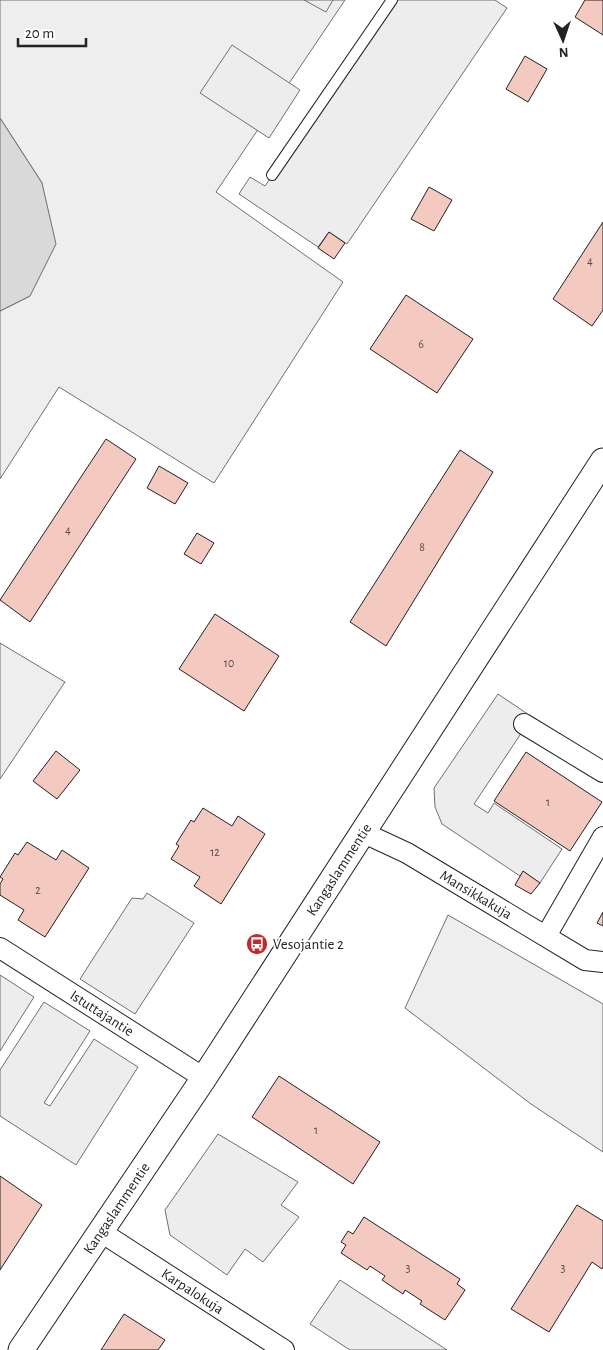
<svg xmlns="http://www.w3.org/2000/svg" width="603" height="1350" font-family="'Alegreya Sans',sans-serif">
	<style>
		.green { fill: #eee; stroke: #6f6f6f }
		.parking { fill: #ededed; stroke: #6f6f6f }
		.water { fill: #d9d9d9; stroke: #6f6f6f }
		.building { fill: #f3c9c0; stroke: #222 }
		.lines { fill: none; stroke-linecap: round; stroke-linejoin: round }
		.service-casing { stroke: #222; stroke-width: 12 }
		.minor-casing { stroke: #222; stroke-width: 22 }
		.tertiary-casing { stroke: #222; stroke-width: 27 }
		.service { stroke: #fff; stroke-width: 10 }
		.minor { stroke: #fff; stroke-width: 20 }
		.tertiary { stroke: #fff; stroke-width: 25 }
		.labels { text-anchor: middle; stroke-width: 4; stroke-linejoin: round; paint-order: stroke }
		.number-label { font-size: 12px; fill: #564c4a }
		.street-label { font-size: 15px; fill: #222; stroke: #fff }
		.poi-label { font-size: 15px; fill: #222; stroke: #fff; text-anchor: start }
	</style>
	<rect width="100%" height="100%" fill="#fff"/>
	<!-- green -->
	<g class="green">
		<polygon points="0,0 345,0 216,192 343,282 214,483 59,387 0,479 0,311 30,296 42,183 0,118"/>
		<polygon points="0,643 65,682 0,779"/>
		<polygon points="448,915 603,1004 603,1152 531,1104 405,1008"/>
	</g>
	<!-- parking -->
	<g class="parking">
		<polygon points="304,0 333,0 326,12"/>
		<polygon points="392,0 495,0 507,8 347,244 329,232 318,247 239,194 250,177 265,186"/>
		<polygon points="232,45 300,90 269,138 200,93"/>
		<polygon points="498,694 532,717 474,804 488,813 494,803 562,849 540,883 524,872 520,876 442,824 435,807 434,788"/>
		<polygon points="147,893 194,923 135,1014 80,979 132,898 143,899"/>
		<polygon points="0,975 34,997 0,1051"/>
		<polygon points="44,1002 90,1031 44,1103 50,1106 94,1039 138,1067 76,1165 0,1116 0,1070"/>
		<polygon points="218,1134 298,1182 281,1205 299,1217 263,1262 245,1249 227,1275 170,1235 165,1210"/>
		<polygon points="340,1280 447,1350 350,1350 310,1324"/>
	</g>
	<!-- water -->
	<polygon class="water" points="0,118 42,183 56,244 30,296 0,311"/>
	<!-- building -->
	<g class="building">
		<polygon points="585,0 603,0 603,35 575,17"/>
		<polygon points="525,56 547,69 528,102 506,89"/>
		<polygon points="429,187 452,200 434,231 411,219"/>
		<polygon points="603,222 603,310 592,326 553,299"/>
		<polygon points="329,232 345,243 334,259 318,248"/>
		<polygon points="406,295 473,339 437,393 370,349"/>
		<polygon points="106,439 136,459 30,622 0,600"/>
		<polygon points="460,450 493,472 386,646 350,622"/>
		<polygon points="159,466 188,483 175,504 147,488"/>
		<polygon points="197,533 214,543 201,564 184,554"/>
		<polygon points="215,614 279,656 244,711 179,669"/>
		<polygon points="56,751 80,770 57,799 33,781"/>
		<polygon points="526,752 602,802 570,851 494,801"/>
		<polygon points="203,808 232,826 238,816 265,834 221,904 194,886 200,877 171,859 179,846 176,844 191,820 194,822"/>
		<polygon points="27,842 56,860 62,850 89,868 45,937 18,920 24,910 0,895 0,884 3,879 0,877 15,853 18,855"/>
		<polygon points="523,871 540,883 531,894 515,885"/>
		<polygon points="603,912 603,926 597,923"/>
		<polygon points="279,1076 380,1142 353,1184 252,1117"/>
		<polygon points="0,1176 42,1205 0,1270"/>
		<polygon points="577,1205 603,1221 603,1267 602,1269 592,1262 549,1332 511,1309"/>
		<polygon points="364,1217 460,1279 457,1284 465,1290 445,1320 420,1304 422,1301 405,1290 403,1294 382,1280 385,1276 370,1266 367,1270 341,1253 346,1245 341,1242 348,1231 353,1234"/>
		<polygon points="124,1314 165,1340 158,1350 101,1350"/>
	</g>
	<g class="lines">
		<!-- service casing -->
		<g class="service-casing">
			<polyline id="service" points="272,175 392,0"/>
		</g>
		<!-- minor casing -->
		<g class="minor-casing">
			<g id="minor">
				<polyline points="524,724 603,772"/>
				<path id="s1" d="M364,833L407,853L585,960L603,962"/>
				<polyline points="546,936 603,837"/>
				<path id="s2" d="M0,948L204,1078"/>
				<path id="s3" d="M101,1232L284,1350"/>
			</g>
		</g>
		<!-- tertiary casing -->
		<g class="tertiary-casing">
			<g id="tertiary">
				<path id="s4" d="M21,1350L204,1078L603,461"/>
			</g>
		</g>
		<!-- service -->
		<use href="#service" class="service"/>
		<!-- minor -->
		<use href="#minor" class="minor"/>
		<!-- tertiary -->
		<use href="#tertiary" class="tertiary"/>
	</g>
	<!-- icons -->
	<defs>
		<g id="bus-disc" transform="scale(1.125)"><circle r="9.5" fill="#c62828" stroke="#fff"/><path d="M-5-6H5V4H4V6H2V4H-2V6H-4V4H-5ZM-3.5-4V0h7V-4ZM-3.5 1.2v1.5H-2V1.2ZM2 1.2v1.5H3.5V1.2Z" fill="#fff"/></g>
	</defs>
	<g fill-rule="evenodd">
		<use href="#bus-disc" x="257" y="944"/>
	</g>
	<g class="labels">
		<!-- number labels -->
		<g class="number-label">
			<text x="590" y="265">4</text>
			<text x="421" y="348">6</text>
			<text x="68" y="534">4</text>
			<text x="422" y="551">8</text>
			<text x="229" y="667">10</text>
			<text x="548" y="806">1</text>
			<text x="215" y="856">12</text>
			<text x="38" y="894">2</text>
			<text x="316" y="1134">1</text>
			<text x="408" y="1272">3</text>
			<text x="563" y="1272">3</text>
		</g>
		<!-- street labels -->
		<g class="street-label">
			<text dy="5" stroke="none"><textPath href="#s4" startOffset="576">Kangaslammentie</textPath></text>
			<text dy="5" stroke="none"><textPath href="#s1" startOffset="128">Mansikkakuja</textPath></text>
			<text dy="5" stroke="none"><textPath href="#s2" startOffset="121">Istuttajantie</textPath></text>
			<text dy="5" stroke="none"><textPath href="#s4" startOffset="171">Kangaslammentie</textPath></text>
			<text dy="5" stroke="none"><textPath href="#s3" startOffset="109">Karpalokuja</textPath></text>
		</g>
		<!-- poi labels -->
		<g class="poi-label">
			<text x="273" y="949">Vesojantie 2</text>
		</g>
	</g>
	<!-- north arrow -->
	<g transform="translate(563 40) rotate(177)" stroke="#ffffff" stroke-width="4" paint-order="stroke">
	<path d="M0-4L9 19L0 12L-9 19Z" fill="#222222"/>
	<text y="-8" font-size="14" font-weight="bold" text-anchor="middle" fill="#222222">N</text>
	</g>
	<!-- scale -->
	<path d="M18 38v8h68v-8" fill="none" stroke="#222222" stroke-width="2.5"/>
	<text x="25" y="38" font-size="15" fill="#222222" stroke="#ffffff" stroke-width="4" paint-order="stroke">20 m</text>
</svg>
